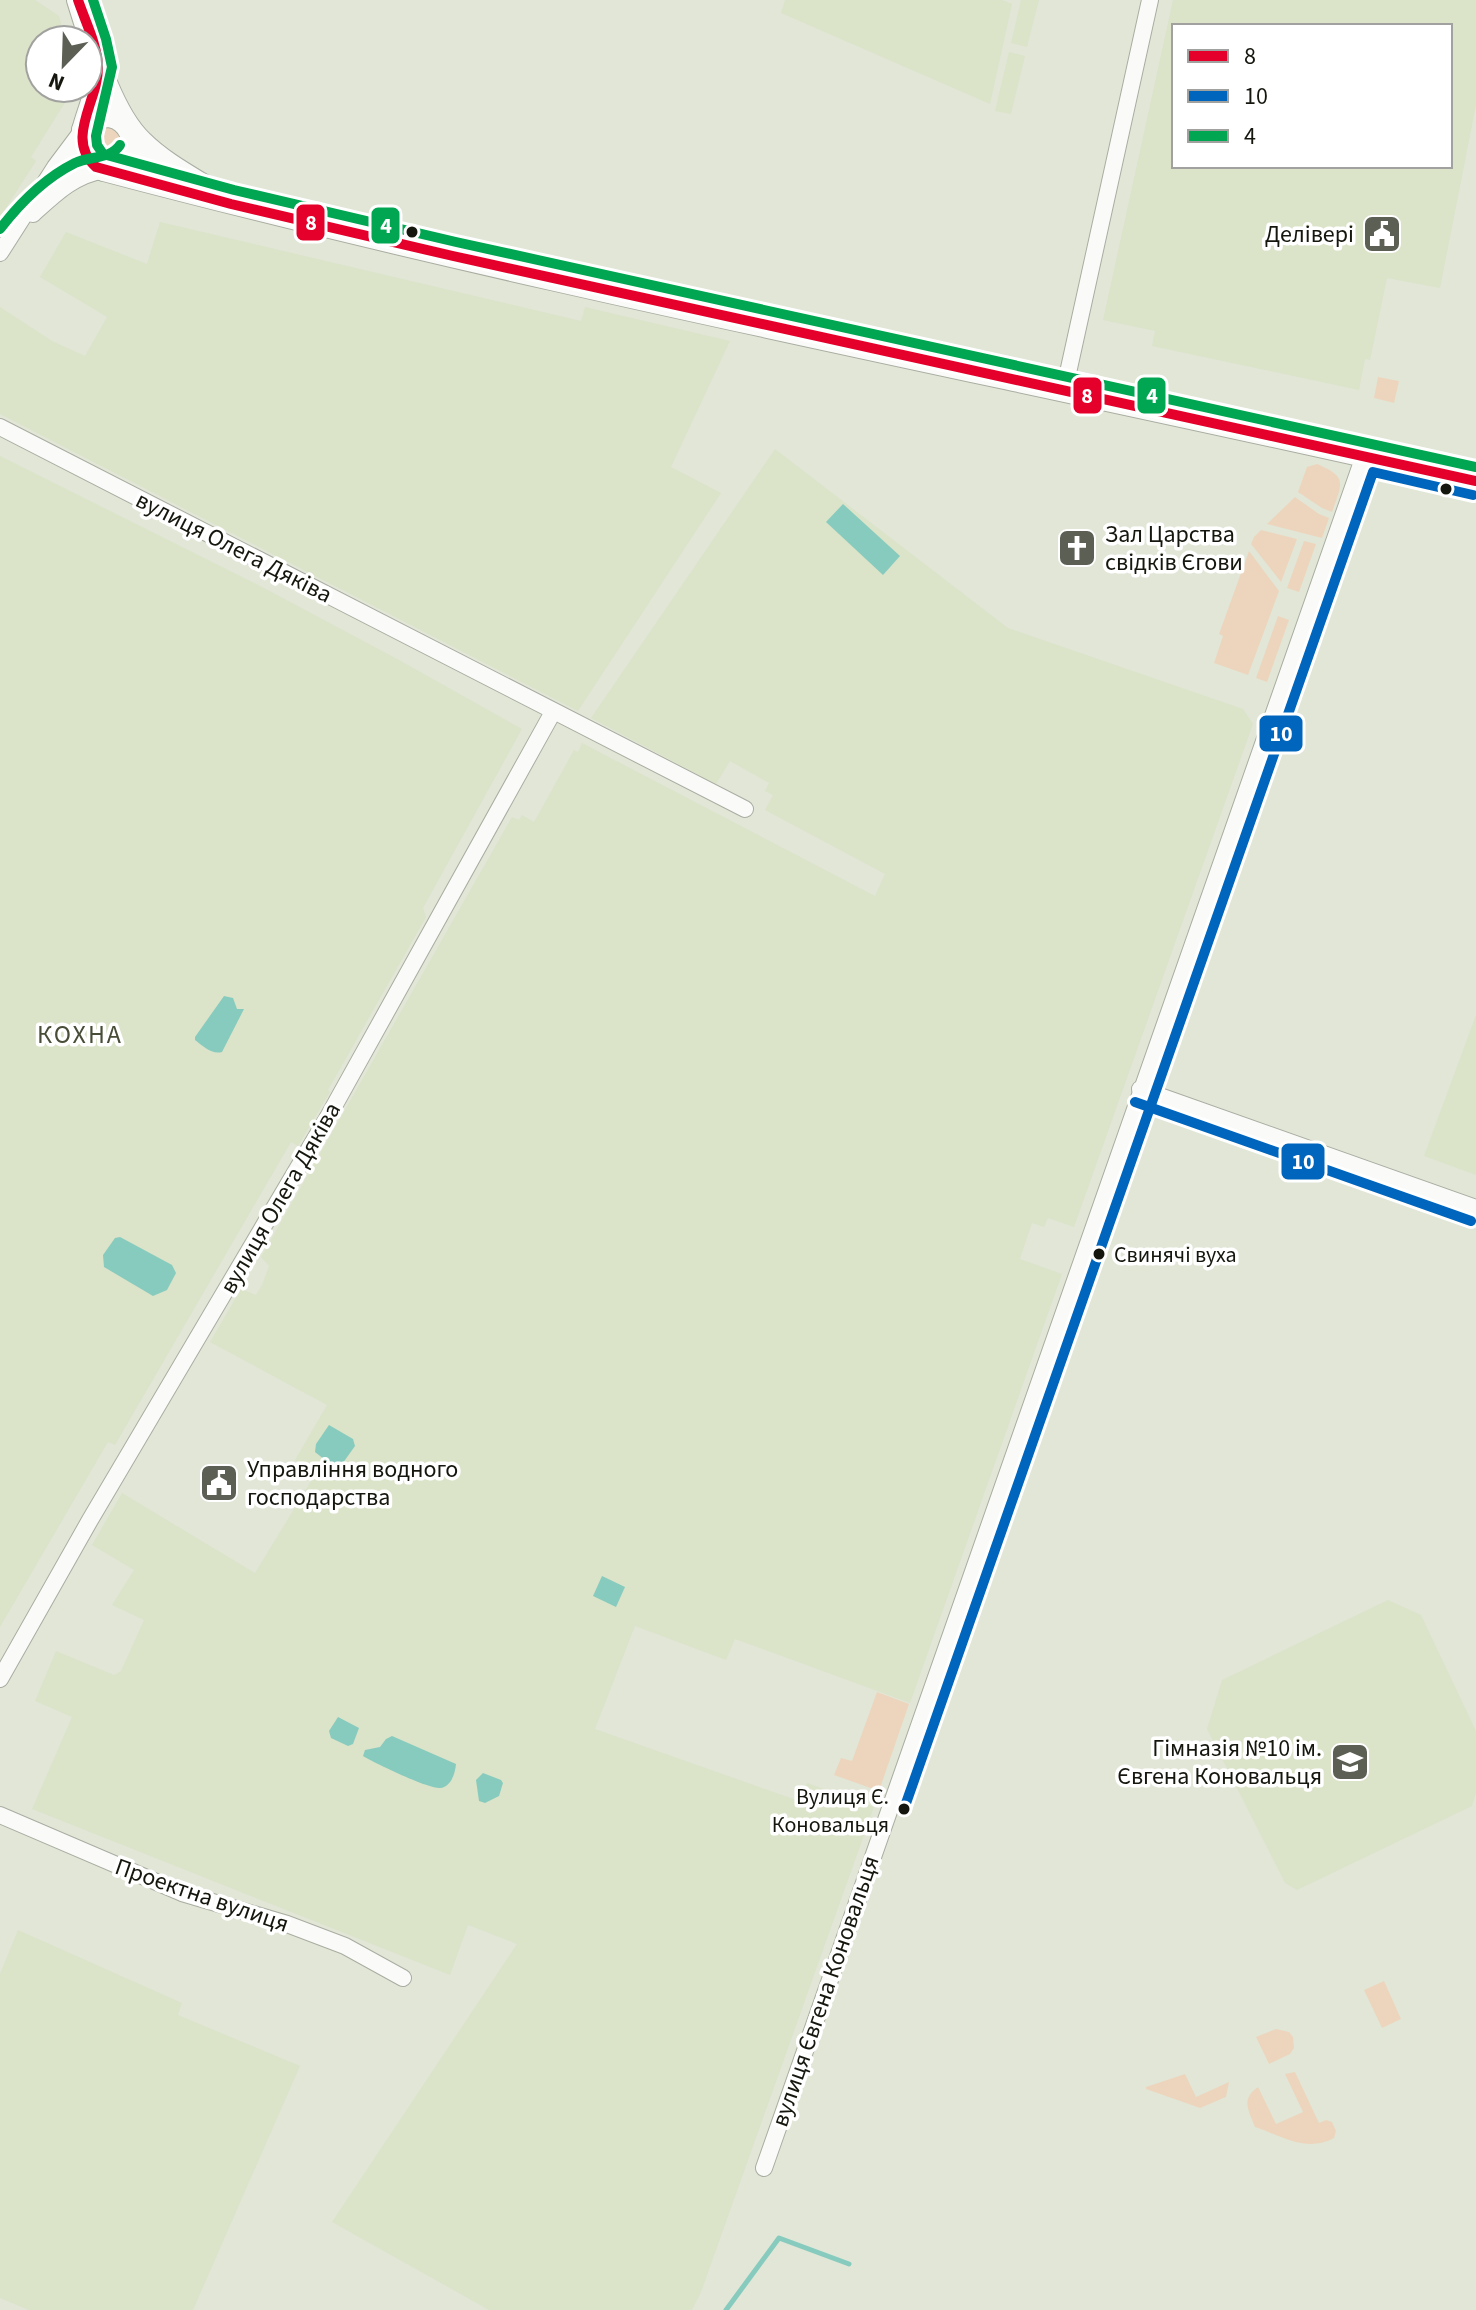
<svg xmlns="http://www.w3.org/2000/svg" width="1476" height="2310" font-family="'Source Sans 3',sans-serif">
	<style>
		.built { fill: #dbe3c9; fill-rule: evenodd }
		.green { fill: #edd5bd }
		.water { fill: #87cbbe }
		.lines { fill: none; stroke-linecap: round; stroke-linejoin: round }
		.stream { stroke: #87cbbe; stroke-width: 5 }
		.street-casing { stroke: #a9ada1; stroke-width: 18 }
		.secondary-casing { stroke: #a9ada1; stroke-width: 24 }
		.street { stroke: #fafbf9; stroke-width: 16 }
		.secondary { stroke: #fafbf9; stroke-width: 22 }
		.bus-1-casing { stroke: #fff; stroke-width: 16 }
		.bus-2-casing { stroke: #fff; stroke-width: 16 }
		.bus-3-casing { stroke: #fff; stroke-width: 16 }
		.bus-1 { stroke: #e4002b; stroke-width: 10 }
		.bus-2 { stroke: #0065bd; stroke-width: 10 }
		.bus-3 { stroke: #00a651; stroke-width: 10 }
		.bus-dot { fill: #15170e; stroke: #fff; stroke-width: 3 }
		.labels { text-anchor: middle; stroke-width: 7; stroke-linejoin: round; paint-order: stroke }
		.bus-label { font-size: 22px; fill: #15170e; stroke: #fff; text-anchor: start }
		.poi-label { font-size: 24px; fill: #15170e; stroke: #fff; text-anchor: end }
		.street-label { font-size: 24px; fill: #15170e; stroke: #fff }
		.neighbourhood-label { font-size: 26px; letter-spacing: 2px; fill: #474d37; stroke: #fff }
		.line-badge { stroke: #fff; stroke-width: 3 }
		.badge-label { font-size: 22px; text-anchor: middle; font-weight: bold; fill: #fff }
	</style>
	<rect width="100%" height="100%" fill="#e1e6d7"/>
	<!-- built -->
	<g class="built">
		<polygon points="0,0 35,0 59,16 66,40 40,40 40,88 69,88 69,96 31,157 36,161 0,217"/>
		<polygon points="785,0 1002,0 1012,4 990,104 781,13"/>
		<polygon points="1021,0 1039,0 1027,47 1011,43"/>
		<path d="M1173,0H1476V105L1440,288L1387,278L1370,360L1365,359L1359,390L1152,346L1155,331L1103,320ZM1174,26H1450V166H1174Z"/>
		<polygon points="1009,52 1025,56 1011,114 995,111"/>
		<polygon points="160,222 581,321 585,307 730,341 671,467 721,493 578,711 0,414 0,307 52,341 85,356 107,317 40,277 66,232 147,264"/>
		<polygon points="775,449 1008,628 1243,709 1253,724 1074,1227 1048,1218 1044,1227 1032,1223 1020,1259 1062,1274 910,1703 735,1639 726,1660 635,1626 595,1729 799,1801 807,1783 874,1807 701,2292 692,2310 489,2310 332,2222 517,1944 468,1925 450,1975 32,1809 72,1717 35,1701 56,1651 114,1675 121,1671 144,1620 112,1605 134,1570 92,1545 122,1493 255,1573 316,1473 295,1460 327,1405 210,1342 241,1289 256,1295 262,1285 269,1266 261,1257 512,817 519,820 522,815 534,822 574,750 578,752 582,743 875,896 885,874 765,810 773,795 765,791 769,783 730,761 716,784 591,718"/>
		<polygon points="0,456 264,588 399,660 522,729 423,908 426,917 328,1090 330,1092 298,1146 291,1142 115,1445 108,1442 0,1627"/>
		<polygon points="1476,1015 1476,1175 1424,1156"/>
		<polygon points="1388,1600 1421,1615 1476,1731 1476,1793 1472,1806 1297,1890 1285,1883 1207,1729 1222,1680"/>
		<polygon points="18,1930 182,2003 178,2015 300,2066 193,2310 29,2310 0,2298 0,1974"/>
	</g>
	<!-- green -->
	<g class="green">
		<circle cx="106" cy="143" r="16"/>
		<polygon points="1378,377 1399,381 1394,403 1374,398"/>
		<path d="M1317,464C1348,477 1342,483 1332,512L1322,508L1298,492L1307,467Z"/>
		<polygon points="1295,497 1319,514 1329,518 1322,538 1267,524"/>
		<polygon points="1261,530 1297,539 1281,582 1251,544 1254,537"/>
		<polygon points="1304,541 1316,544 1299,592 1287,588"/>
		<polygon points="1249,551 1279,591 1248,675 1214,663 1223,636 1219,634"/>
		<polygon points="1278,616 1289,620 1267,682 1256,678"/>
		<polygon points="877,1692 909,1704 879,1791 834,1775 841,1758 852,1761"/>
		<polygon points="1384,1981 1401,2019 1382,2028 1364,1990"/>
		<polygon points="1276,2029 1289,2032 1293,2037 1294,2048 1290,2054 1269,2064 1256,2037"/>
		<path d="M1295,2072L1319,2123L1326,2120L1332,2122L1336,2131L1334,2138C1307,2153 1282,2136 1255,2127C1248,2109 1241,2099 1258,2087L1276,2124L1303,2112L1285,2074Z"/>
		<polygon points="1185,2074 1196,2097 1229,2082 1226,2097 1200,2108 1146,2089 1146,2087"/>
	</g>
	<!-- water -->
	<g class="water">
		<polygon points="843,504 900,556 883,575 826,522"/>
		<path d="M224,996L233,998L237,1009H244L222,1052C212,1055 203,1046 195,1040V1037Z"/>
		<polygon points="120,1237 172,1265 176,1273 167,1290 153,1296 104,1267 103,1255 115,1238"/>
		<polygon points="329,1425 353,1439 355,1446 340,1467 334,1467 315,1452 316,1444"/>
		<polygon points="602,1576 625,1587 616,1607 593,1596"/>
		<polygon points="338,1717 359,1728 353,1744 348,1746 331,1738 329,1731"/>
		<path d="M392,1736L456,1764C455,1774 451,1787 440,1788C428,1789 375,1763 363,1756L365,1750L380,1747L386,1739Z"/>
		<polygon points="483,1773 501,1780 503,1783 499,1796 485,1803 479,1801 476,1780"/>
	</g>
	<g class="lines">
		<!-- stream -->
		<polyline class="stream" points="726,2310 779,2238 849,2264"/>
		<!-- street casing -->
		<g class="street-casing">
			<g id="street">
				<path d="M33,214C55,194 74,175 104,170"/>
				<polyline points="0,253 55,167 82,131"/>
				<polyline points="1064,391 1150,0"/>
				<polyline points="0,427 745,809"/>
				<polyline points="1140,1089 1476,1208"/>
				<polyline points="0,1679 90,1520 328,1117 553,712"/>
				<polyline points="0,1815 182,1893 287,1924 345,1946 403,1978"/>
				<polyline points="764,2168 1364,456"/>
			</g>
		</g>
		<!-- secondary casing -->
		<g class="secondary-casing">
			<g id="secondary">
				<path d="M78,0C91,41 110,112 142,142C162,162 190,177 214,192"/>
				<path d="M98,66C97,76 96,88 93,98C86,125 66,158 104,170C557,290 1019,377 1476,481"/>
				<path d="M83,130C121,84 163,167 104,170"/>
			</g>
		</g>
		<!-- street -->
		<use href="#street" class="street"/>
		<!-- secondary -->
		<use href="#secondary" class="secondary"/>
		<!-- bus-1 casing -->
		<g class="bus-1-casing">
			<path id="bus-1" d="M78,0C85,21 97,44 98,66C99,101 64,138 96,167L231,204L453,256L1476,481"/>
		</g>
		<!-- bus-2 casing -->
		<g class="bus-2-casing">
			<g id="bus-2">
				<polyline points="1135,1102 1471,1221"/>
				<polyline points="904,1809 1373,472 1473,495"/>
			</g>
		</g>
		<!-- bus-3 casing -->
		<g class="bus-3-casing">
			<g id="bus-3">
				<polyline points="93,0 106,39 112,67 96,136 97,145 103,154 234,190 456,242 1476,467"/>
				<path d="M0,229C20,203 45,178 75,163C90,156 111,159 120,145"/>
			</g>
		</g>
		<!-- bus-1 -->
		<use href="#bus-1" class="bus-1"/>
		<!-- bus-2 -->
		<use href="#bus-2" class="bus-2"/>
		<!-- bus-3 -->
		<use href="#bus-3" class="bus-3"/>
	</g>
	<!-- icons -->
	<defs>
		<g id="civic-square" transform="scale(2)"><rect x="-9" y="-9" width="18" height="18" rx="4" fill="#5c5f54" stroke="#fff"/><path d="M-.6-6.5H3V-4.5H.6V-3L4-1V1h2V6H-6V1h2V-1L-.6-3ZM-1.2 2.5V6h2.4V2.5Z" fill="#fff"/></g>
		<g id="church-square" transform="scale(2)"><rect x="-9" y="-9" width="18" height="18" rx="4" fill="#5c5f54" stroke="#fff"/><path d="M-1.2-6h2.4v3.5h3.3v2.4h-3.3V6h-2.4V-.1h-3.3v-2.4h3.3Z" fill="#fff"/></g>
		<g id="school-square" transform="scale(2)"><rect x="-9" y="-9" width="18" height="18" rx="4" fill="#5c5f54" stroke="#fff"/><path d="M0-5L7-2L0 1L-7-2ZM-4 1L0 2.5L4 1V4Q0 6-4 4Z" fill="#fff"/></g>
	</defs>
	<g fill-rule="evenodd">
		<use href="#civic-square" x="1382" y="234"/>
		<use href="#church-square" x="1077" y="548"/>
		<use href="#civic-square" x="219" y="1483"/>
		<use href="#school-square" x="1350" y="1762"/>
	</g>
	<!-- markers -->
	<g class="bus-dot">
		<circle cx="412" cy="232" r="7"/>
		<circle cx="1446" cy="489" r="7"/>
		<circle cx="1099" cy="1254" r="7"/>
		<circle cx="904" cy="1809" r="7"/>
	</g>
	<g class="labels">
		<!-- bus labels -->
		<g class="bus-label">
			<text x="1114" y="1262">Свинячі вуха</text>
			<text x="889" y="1804" text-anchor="end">Вулиця Є.<tspan x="889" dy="28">Коновальця</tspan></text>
		</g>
		<!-- poi labels -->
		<g class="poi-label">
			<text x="1354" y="242">Делівері</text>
			<text x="1105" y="542" text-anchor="start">Зал Царства<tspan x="1105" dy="28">свідків Єгови</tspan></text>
			<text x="247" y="1477" text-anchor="start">Управління водного<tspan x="247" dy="28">господарства</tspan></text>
			<text x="1322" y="1756">Гімназія №10 ім.<tspan x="1322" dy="28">Євгена Коновальця</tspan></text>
		</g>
		<!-- street labels -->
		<g class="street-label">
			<text transform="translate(234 547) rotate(27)" y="8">вулиця Олега Дяківа</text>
			<text transform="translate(280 1198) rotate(-60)" y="8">вулиця Олега Дяківа</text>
			<text transform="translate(202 1895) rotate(19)" y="8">Проектна вулиця</text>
			<text transform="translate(825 1991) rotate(-71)" y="8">вулиця Євгена Коновальця</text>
		</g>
		<!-- neighbourhood labels -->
		<g class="neighbourhood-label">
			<text x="80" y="1043">КОХНА</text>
		</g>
	</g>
	<g class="line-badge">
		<rect x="295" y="203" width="31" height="39" rx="8" fill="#e4002b"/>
		<rect x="370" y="206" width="31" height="39" rx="8" fill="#00a651"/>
		<rect x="1136" y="376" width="31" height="39" rx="8" fill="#00a651"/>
		<rect x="1072" y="376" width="31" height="39" rx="8" fill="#e4002b"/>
		<rect x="1258" y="714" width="46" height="39" rx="8" fill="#0065bd"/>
		<rect x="1280" y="1142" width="46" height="39" rx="8" fill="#0065bd"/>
	</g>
	<g class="badge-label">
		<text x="311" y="230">8</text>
		<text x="386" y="233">4</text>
		<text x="1152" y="403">4</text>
		<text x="1087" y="403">8</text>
		<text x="1281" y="741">10</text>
		<text x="1303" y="1169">10</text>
	</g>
	<!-- legend -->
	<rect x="1172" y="24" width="280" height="144" fill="#ffffff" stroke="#a1a29f" stroke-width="2"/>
	<rect x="1188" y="50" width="40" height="12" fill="#e4002b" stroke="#a1a29f" stroke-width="2"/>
	<text x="1244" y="64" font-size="24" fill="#15170e">8</text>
	<rect x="1188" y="90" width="40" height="12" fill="#0065bd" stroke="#a1a29f" stroke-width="2"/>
	<text x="1244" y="104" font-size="24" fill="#15170e">10</text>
	<rect x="1188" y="130" width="40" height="12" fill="#00a651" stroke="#a1a29f" stroke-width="2"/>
	<text x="1244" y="144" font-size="24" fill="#15170e">4</text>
	<!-- north arrow -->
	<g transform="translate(64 64) rotate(203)"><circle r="38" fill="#ffffff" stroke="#a1a29f" stroke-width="2"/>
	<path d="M0-6L14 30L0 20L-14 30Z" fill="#5c5f54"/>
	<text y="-12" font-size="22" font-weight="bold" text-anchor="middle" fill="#15170e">N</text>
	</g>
</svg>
